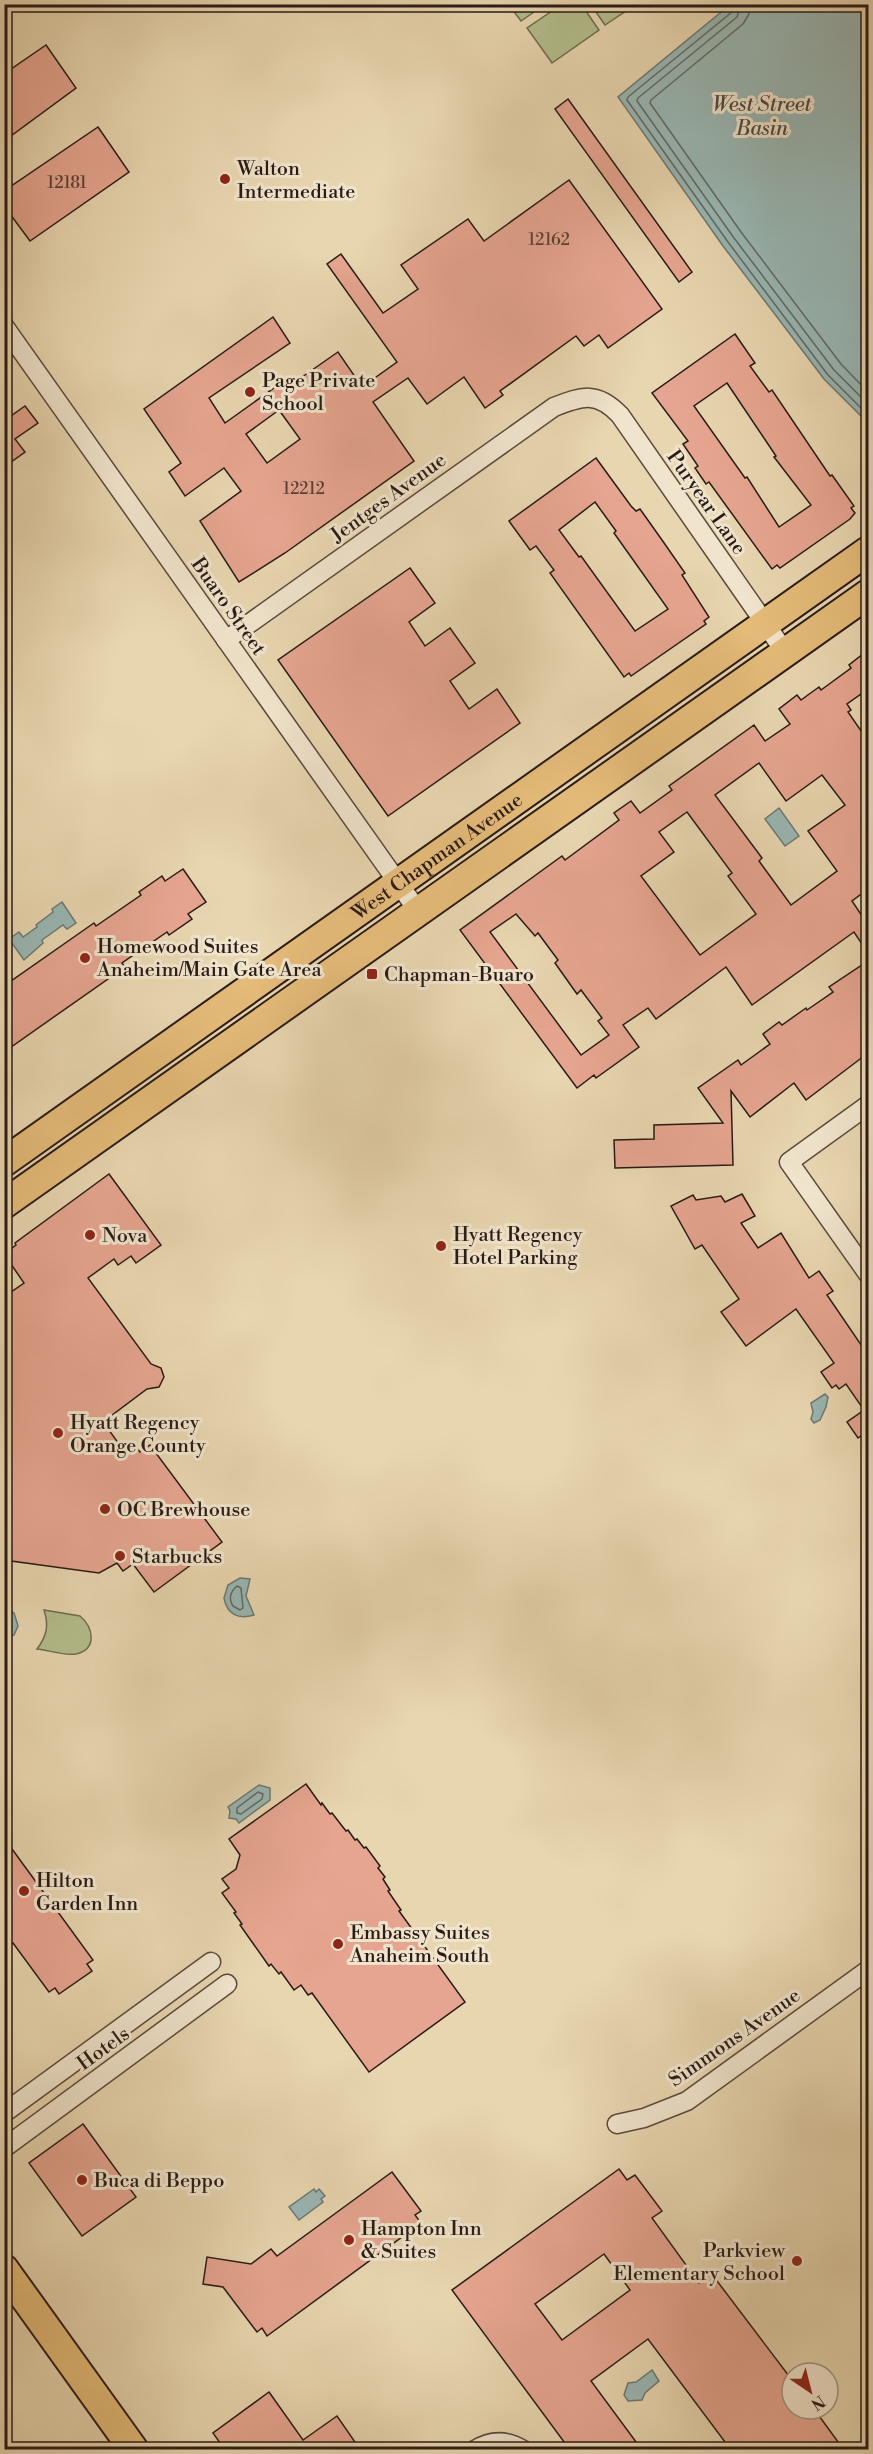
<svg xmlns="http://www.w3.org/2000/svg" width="873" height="2454" font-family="'Libre Bodoni',serif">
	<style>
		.green { fill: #b4be8d; stroke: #6e6c51; stroke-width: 1.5 }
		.water { fill: #99b7b4; stroke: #6c7974; stroke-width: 1.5 }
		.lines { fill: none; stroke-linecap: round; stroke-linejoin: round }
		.shore { stroke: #616964; stroke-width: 1.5 }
		.building { fill: #e6a590; stroke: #291b15; stroke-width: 1.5; fill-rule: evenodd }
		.minor-casing { stroke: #594a3c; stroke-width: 21 }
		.primary-casing { stroke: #291b15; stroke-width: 32 }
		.minor { stroke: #f0e4cc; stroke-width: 18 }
		.primary { stroke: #e4bb78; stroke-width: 28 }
		.poi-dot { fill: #8f2418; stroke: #f0e4cc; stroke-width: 2 }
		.labels { text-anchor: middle; stroke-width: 6; stroke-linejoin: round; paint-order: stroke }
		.number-label { font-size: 16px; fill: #583e34 }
		.poi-label { font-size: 20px; fill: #291b15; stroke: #f0e4cc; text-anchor: start }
		.street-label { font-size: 20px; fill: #291b15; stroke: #f0e4cc }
		.water-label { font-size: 21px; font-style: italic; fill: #4b4a45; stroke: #f0e4cc }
	</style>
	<rect width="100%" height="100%" fill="#e8d6b0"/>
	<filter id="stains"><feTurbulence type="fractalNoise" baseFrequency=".00333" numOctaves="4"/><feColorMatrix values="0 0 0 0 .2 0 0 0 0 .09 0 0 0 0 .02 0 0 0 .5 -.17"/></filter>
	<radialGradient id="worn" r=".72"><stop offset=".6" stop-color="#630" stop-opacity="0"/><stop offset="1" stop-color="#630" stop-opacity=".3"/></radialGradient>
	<!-- green -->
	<g class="green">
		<polygon points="581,4 599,30 552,63 527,28 561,5"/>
		<polygon points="509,5 544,5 521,21"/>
		<polygon points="591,5 635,5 605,25"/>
		<path d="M44,1610L80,1616C93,1627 98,1649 76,1654C65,1656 48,1650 37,1649C47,1636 49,1625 44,1610Z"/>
	</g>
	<!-- water -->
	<g class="water">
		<polygon points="731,4 868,5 868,423 824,379 723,246 618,97"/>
		<polygon points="779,808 799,836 785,846 765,819"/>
		<polygon points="62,902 76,923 67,929 63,925 42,940 43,943 24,960 9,939 19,932 23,937 37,927 36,925 53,912 52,909"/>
		<polygon points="825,1394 828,1397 826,1407 820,1420 814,1423 811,1419 813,1412 811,1403"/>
		<path d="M240,1578L250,1579L246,1596L254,1615C238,1620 227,1614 224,1598L228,1585Z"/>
		<polygon points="5,1608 14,1613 18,1626 14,1635 5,1639"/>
		<polygon points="259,1785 270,1788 270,1800 239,1823 236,1819 229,1818 230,1811 228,1807"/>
		<polygon points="314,2189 316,2192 319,2189 325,2196 321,2199 323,2202 299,2220 289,2207"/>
		<polygon points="652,2370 659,2381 645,2393 642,2400 628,2401 624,2395 628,2383 636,2382"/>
	</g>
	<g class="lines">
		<!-- shore -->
		<g class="shore">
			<polyline points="734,4 732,12 628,97 627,100 728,242 828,375 868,415"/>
			<polyline points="741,4 737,17 638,98 637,101 734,238 834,370 868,404"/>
			<polyline points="750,4 749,14 743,24 651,100 650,103 741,232 841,364 868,392"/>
			<path d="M237,1586L241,1588L243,1608L240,1610L233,1606C228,1598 230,1592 237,1586Z"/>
			<polygon points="258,1792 263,1794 262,1799 241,1814 237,1813 237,1808"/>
		</g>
	</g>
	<!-- building -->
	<g class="building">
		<polygon points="46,45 76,88 4,141 4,74"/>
		<polygon points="568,99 692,272 679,282 555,109"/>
		<polygon points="98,127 129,172 30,241 4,206 4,191"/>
		<path d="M569,180L662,309L608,348L599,335L584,346L576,336L500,391L503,395L485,408L464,377L427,404L408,378L373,402L414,461L285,553L239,582L200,521L241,491L224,468L185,496L169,472L181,463L144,409L273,317L290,343L209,398L225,423L288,378L292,384L338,352L362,387L397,362L327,264L341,254L383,313L418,289L401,265L468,219L484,241ZM279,410L300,439L267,463L246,434Z"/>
		<path d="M735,334L755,363L750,366L769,392L772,390L830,476L832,475L854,506L851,508L855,513L850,519L780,568L777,565L772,569L709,482L706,484L695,468L698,466L683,444L688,441L652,393ZM727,383L776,456L774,457L811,505L779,527L747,477L745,478L694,406Z"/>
		<polygon points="25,406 38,423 15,439 25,452 4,467 4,421"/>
		<path d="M596,458L631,506L636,511L640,509L662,540L685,573L682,575L709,617L704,621L706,624L631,676L629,673L624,677L550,573L554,570L536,546L530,550L509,521ZM595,502L616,531L614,533L668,609L635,631L581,556L579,557L559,530Z"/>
		<polygon points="410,568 435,603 409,622 425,646 450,628 475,663 450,681 469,709 497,689 520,723 388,816 278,660"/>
		<path d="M868,650V689L847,704L851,710L848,712L868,741V889L852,901L868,925V953L854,932L752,1005L726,967L656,1019L648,1008L623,1025L639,1047L596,1078L594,1075L577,1088L460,930L562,856L565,860L619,820L614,813L631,801L640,813L672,790L669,786L754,725L765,741L790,724L779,709L797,695L801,700L819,687L821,690L851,668L849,665ZM759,763L786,801L822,775L845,805L808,831L837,871L791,905L759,861L762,858L715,795ZM687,812L732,873L728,876L756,914L700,955L641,876L674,852L659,832ZM516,914L535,936L538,933L558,960L555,963L577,994L581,990L602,1018L598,1021L609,1035L581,1055L490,932Z"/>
		<polygon points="183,869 206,902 188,914 192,919 169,935 167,932 122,963 125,967 4,1052 4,986 94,923 96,926 141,895 139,892 162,876 165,881"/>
		<polygon points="868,961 868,1053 806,1100 794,1083 750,1117 731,1091 733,1165 615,1168 614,1140 654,1139 654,1125 723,1123 698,1088 738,1060 741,1065 770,1044 763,1034 779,1022 782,1025 806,1008 807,1010 833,992 829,987"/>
		<polygon points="109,1174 161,1245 136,1263 131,1256 118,1265 114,1259 88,1278 151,1364 161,1368 164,1377 159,1387 147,1389 103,1422 124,1451 134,1444 140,1452 150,1445 222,1542 154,1592 133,1564 123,1571 117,1563 99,1573 4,1560 4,1297 24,1283 4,1254 16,1245 15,1243"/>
		<polygon points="742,1194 755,1216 741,1223 758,1248 781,1233 809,1278 819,1271 833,1291 827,1295 868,1355 868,1431 858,1438 847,1422 864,1410 846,1384 839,1389 836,1385 832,1388 821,1372 834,1363 796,1309 746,1346 721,1312 739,1299 702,1245 695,1249 671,1206 693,1195 696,1200 721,1196 725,1202"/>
		<polygon points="306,1784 321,1805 322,1803 330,1814 332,1813 346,1831 348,1830 355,1840 357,1839 364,1848 366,1847 380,1866 378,1868 385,1877 383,1879 390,1890 388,1891 401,1910 399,1911 465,2002 369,2072 312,1993 308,1995 301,1985 294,1990 281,1972 279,1974 271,1964 269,1966 240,1925 242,1924 234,1913 236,1912 222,1893 229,1888 222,1879 236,1869 240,1855 229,1839"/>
		<polygon points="4,1838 93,1960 87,1964 92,1971 59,1994 55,1988 49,1992 13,1943 4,1949"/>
		<polygon points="83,2124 136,2197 82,2236 29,2163"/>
		<path d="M619,2169L627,2180L635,2175L662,2211L652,2218L699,2283L711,2273L792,2380V2409H814L844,2450H731L648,2339L591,2381L642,2450H570L452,2290ZM604,2254L630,2290L562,2340L535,2304Z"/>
		<polygon points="392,2172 421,2211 415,2215 421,2223 267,2336 262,2328 257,2332 223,2287 203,2284 207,2257 251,2264 271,2249 277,2256"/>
		<polygon points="269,2392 303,2440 337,2416 355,2442 343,2450 225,2450 213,2433"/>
	</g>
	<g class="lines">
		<!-- minor casing -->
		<g class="minor-casing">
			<g id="minor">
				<polyline points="4,326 418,911"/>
				<path d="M226,640L554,407C582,396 597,391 620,415L785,652"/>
				<polyline points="868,1105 789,1162 868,1274"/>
				<polyline points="4,2113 211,1962"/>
				<polyline points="617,2124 644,2118 687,2101 868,1970"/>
				<polyline points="4,2148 227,1984"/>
				<path d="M475,2450C491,2440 507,2440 523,2450"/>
			</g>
		</g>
		<!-- primary casing -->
		<g class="primary-casing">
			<g id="primary">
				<path id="s1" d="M4,1162L868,551"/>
				<polyline points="4,1204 868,594"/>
				<polyline points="4,2269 134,2450"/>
			</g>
		</g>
		<!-- minor -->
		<use href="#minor" class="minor"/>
		<!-- primary -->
		<use href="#primary" class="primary"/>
	</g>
	<!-- markers -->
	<g class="poi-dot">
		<circle cx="225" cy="179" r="6"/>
		<circle cx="250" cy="392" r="6"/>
		<circle cx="85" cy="958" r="6"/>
		<rect x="366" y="968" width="12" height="12" rx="3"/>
		<circle cx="90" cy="1235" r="6"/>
		<circle cx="441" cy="1246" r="6"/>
		<circle cx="58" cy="1433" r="6"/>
		<circle cx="105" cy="1509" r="6"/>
		<circle cx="120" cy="1556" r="6"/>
		<circle cx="24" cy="1891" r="6"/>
		<circle cx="338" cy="1944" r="6"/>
		<circle cx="82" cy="2180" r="6"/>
		<circle cx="349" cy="2240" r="6"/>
		<circle cx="797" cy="2261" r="6"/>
	</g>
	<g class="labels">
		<!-- number labels -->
		<g class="number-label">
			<text x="67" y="188">12181</text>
			<text x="549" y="245">12162</text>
			<text x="304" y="494">12212</text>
		</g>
		<!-- poi labels -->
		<g class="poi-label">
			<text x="237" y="175">Walton<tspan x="237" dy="23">Intermediate</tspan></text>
			<text x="262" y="387">Page Private<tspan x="262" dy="23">School</tspan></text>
			<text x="97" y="953">Homewood Suites<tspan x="97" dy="23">Anaheim/Main Gate Area</tspan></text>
			<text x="384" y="981">Chapman-Buaro</text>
			<text x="453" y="1241">Hyatt Regency<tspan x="453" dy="23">Hotel Parking</tspan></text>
			<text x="102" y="1242">Nova</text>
			<text x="70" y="1429">Hyatt Regency<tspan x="70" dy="23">Orange County</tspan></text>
			<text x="117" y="1516">OC Brewhouse</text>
			<text x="132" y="1563">Starbucks</text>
			<text x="36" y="1887">Hilton<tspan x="36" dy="23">Garden Inn</tspan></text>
			<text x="350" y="1939">Embassy Suites<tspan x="350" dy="23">Anaheim South</tspan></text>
			<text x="94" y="2187">Buca di Beppo</text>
			<text x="361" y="2235">Hampton Inn<tspan x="361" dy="23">&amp; Suites</tspan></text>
			<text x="785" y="2257" text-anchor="end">Parkview<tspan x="785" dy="23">Elementary School</tspan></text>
		</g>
		<!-- street labels -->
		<g class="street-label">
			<text transform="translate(388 497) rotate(-36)" y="7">Jentges Avenue</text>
			<text transform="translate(707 502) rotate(55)" y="7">Puryear Lane</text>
			<text transform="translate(229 606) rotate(55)" y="7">Buaro Street</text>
			<text dy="7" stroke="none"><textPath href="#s1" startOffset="530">West Chapman Avenue</textPath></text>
			<text transform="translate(734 2037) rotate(-35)" y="7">Simmons Avenue</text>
			<text transform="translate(103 2048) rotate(-36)" y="7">Hotels</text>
		</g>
		<!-- water labels -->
		<g class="water-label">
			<text x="762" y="111">West Street<tspan x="762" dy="24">Basin</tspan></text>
		</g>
	</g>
	<!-- margin -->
	<rect width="873" height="2454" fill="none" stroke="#e8d6b0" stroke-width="24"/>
	<rect x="6" y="6" width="861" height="2442" fill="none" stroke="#291b15" stroke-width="3"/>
	<rect x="12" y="12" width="849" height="2430" fill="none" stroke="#291b15" stroke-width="1.5"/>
	<!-- north arrow -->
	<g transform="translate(810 2391) rotate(145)"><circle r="28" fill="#f0e4cc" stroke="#a09483" stroke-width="1.5"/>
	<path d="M0-4.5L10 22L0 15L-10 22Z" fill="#8f2418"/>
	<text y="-9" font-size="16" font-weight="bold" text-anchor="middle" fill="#291b15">N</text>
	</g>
	<rect width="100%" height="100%" filter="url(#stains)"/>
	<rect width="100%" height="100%" fill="url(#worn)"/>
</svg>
